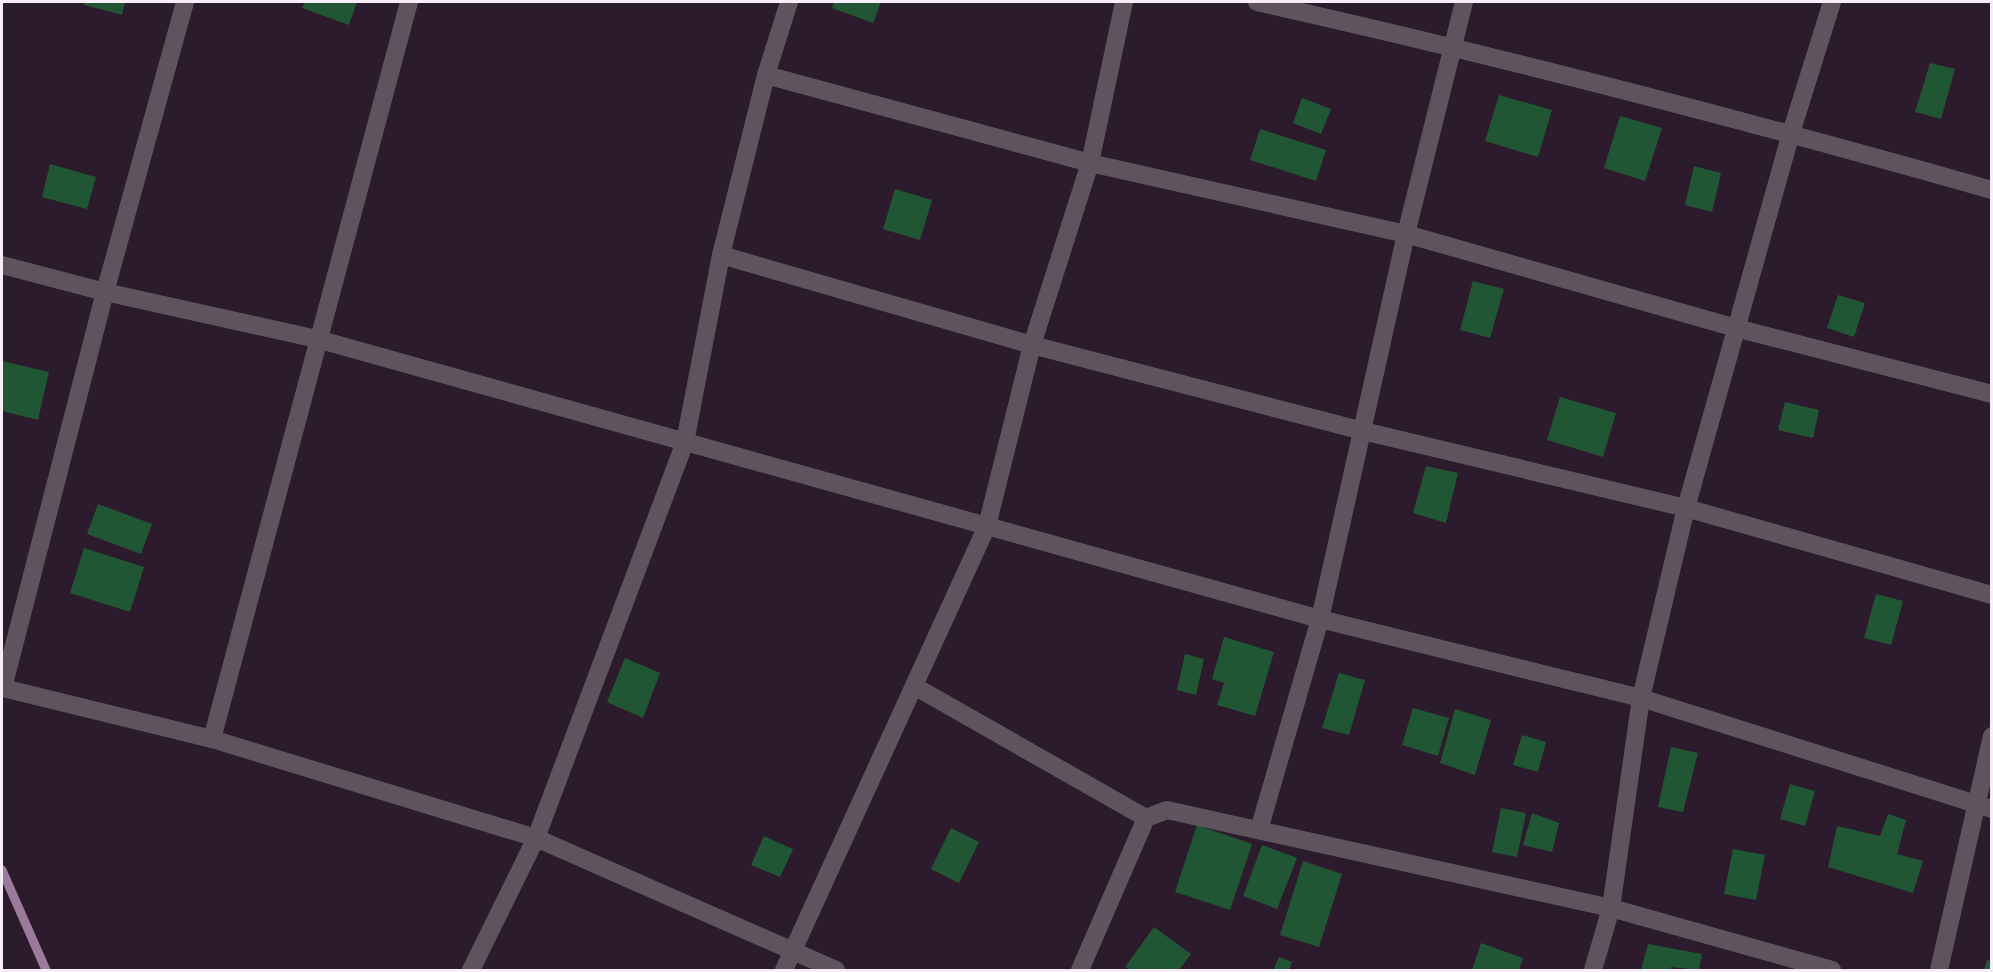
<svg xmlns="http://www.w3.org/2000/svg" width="1993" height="972" font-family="Figtree,sans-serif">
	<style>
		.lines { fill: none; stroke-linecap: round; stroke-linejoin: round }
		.stream { stroke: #9b7b9c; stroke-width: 9 }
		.building { fill: #215634 }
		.minor { stroke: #5d545d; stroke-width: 18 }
	</style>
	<rect width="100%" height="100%" fill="#2c1a2d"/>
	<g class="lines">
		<!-- stream -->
		<polyline class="stream" points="2,870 46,970"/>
	</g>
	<!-- building -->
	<g class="building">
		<polygon points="85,2 125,2 122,15 84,5"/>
		<polygon points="305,2 357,2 349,25 302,8"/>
		<polygon points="834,2 881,2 873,23 832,8"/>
		<polygon points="1930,63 1955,69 1941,119 1915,112"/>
		<polygon points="1499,95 1552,110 1538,157 1485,141"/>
		<polygon points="1302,98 1331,109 1321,134 1293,123"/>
		<polygon points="1620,116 1662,128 1645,181 1604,168"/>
		<polygon points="1260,129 1326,150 1316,181 1250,160"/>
		<polygon points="50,164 96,177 87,209 42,197"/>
		<polygon points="1694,166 1721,173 1712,212 1685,205"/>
		<polygon points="895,189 932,200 920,240 883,229"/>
		<polygon points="1473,281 1504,289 1490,338 1460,330"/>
		<polygon points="1838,295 1865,303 1854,337 1827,328"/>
		<polygon points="2,361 49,372 38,420 2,411"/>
		<polygon points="1560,397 1616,413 1603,457 1547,440"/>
		<polygon points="1785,402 1819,410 1813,438 1778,430"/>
		<polygon points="1426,466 1458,473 1446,523 1413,513"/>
		<polygon points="98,504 152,524 141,554 87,534"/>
		<polygon points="84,548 144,567 130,612 70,593"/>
		<polygon points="1876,594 1903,601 1891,645 1864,638"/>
		<polygon points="1224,637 1274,652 1255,716 1217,705 1224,683 1212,679"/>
		<polygon points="1185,654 1204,659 1196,695 1177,690"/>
		<polygon points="625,658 660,673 643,718 607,702"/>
		<polygon points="1339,673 1365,680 1349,735 1322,728"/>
		<polygon points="1413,708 1449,718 1438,756 1402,745"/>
		<polygon points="1455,709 1491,720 1475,775 1440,763"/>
		<polygon points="1522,735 1546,742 1538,772 1513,765"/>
		<polygon points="1671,747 1698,753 1683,812 1658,807"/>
		<polygon points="1790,784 1815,791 1805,826 1780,819"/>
		<polygon points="1501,808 1526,813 1517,857 1492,852"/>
		<polygon points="1532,813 1559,823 1552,852 1523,845"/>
		<polygon points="1888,814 1906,820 1897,854 1923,861 1913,893 1828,867 1837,826 1880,836"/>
		<polygon points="1197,825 1252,844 1230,910 1175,892"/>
		<polygon points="951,828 979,842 959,883 931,869"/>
		<polygon points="764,836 793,849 780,877 751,865"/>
		<polygon points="1262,845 1297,858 1277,909 1243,896"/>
		<polygon points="1733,849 1765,855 1756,900 1724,894"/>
		<polygon points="1303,861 1342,874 1319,947 1280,935"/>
		<polygon points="1154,927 1191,954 1179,970 1131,970 1125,967"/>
		<polygon points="1481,943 1523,958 1519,970 1472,970"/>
		<polygon points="1648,944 1702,954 1699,970 1671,967 1671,970 1641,970"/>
		<polygon points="1279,957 1292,962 1289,970 1273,970"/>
		<polygon points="1987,960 1992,961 1992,970 1984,970"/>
	</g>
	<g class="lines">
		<!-- minor -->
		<g class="minor">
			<polyline points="185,2 105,292 3,688 212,739 536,838 836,970"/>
			<path d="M1257,2C1504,57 1748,121 1992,190"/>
			<polyline points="766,75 1090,163 1406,234 1736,328 1992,394"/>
			<polyline points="721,255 1032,345 1363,431 1686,508 1992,595"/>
			<polyline points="2,265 105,292 317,339 1320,619 1641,698 1992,809"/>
			<polyline points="914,686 1146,818"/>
			<polyline points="212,739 409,2"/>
			<polyline points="1259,830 1320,619 1406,234 1464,2"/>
			<polyline points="471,970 536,838 685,442 721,255 766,75 789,2"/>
			<polyline points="784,970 987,526 1032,345 1090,163 1124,2"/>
			<polyline points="1080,970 1146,818 1167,810 1611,908 1832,970"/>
			<polyline points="1593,970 1611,908 1641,698 1686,508 1791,133 1832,2"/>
			<polyline points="1939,970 1992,736"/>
		</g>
	</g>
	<!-- border -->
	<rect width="1993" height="972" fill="none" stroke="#faedfa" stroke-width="6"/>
</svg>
